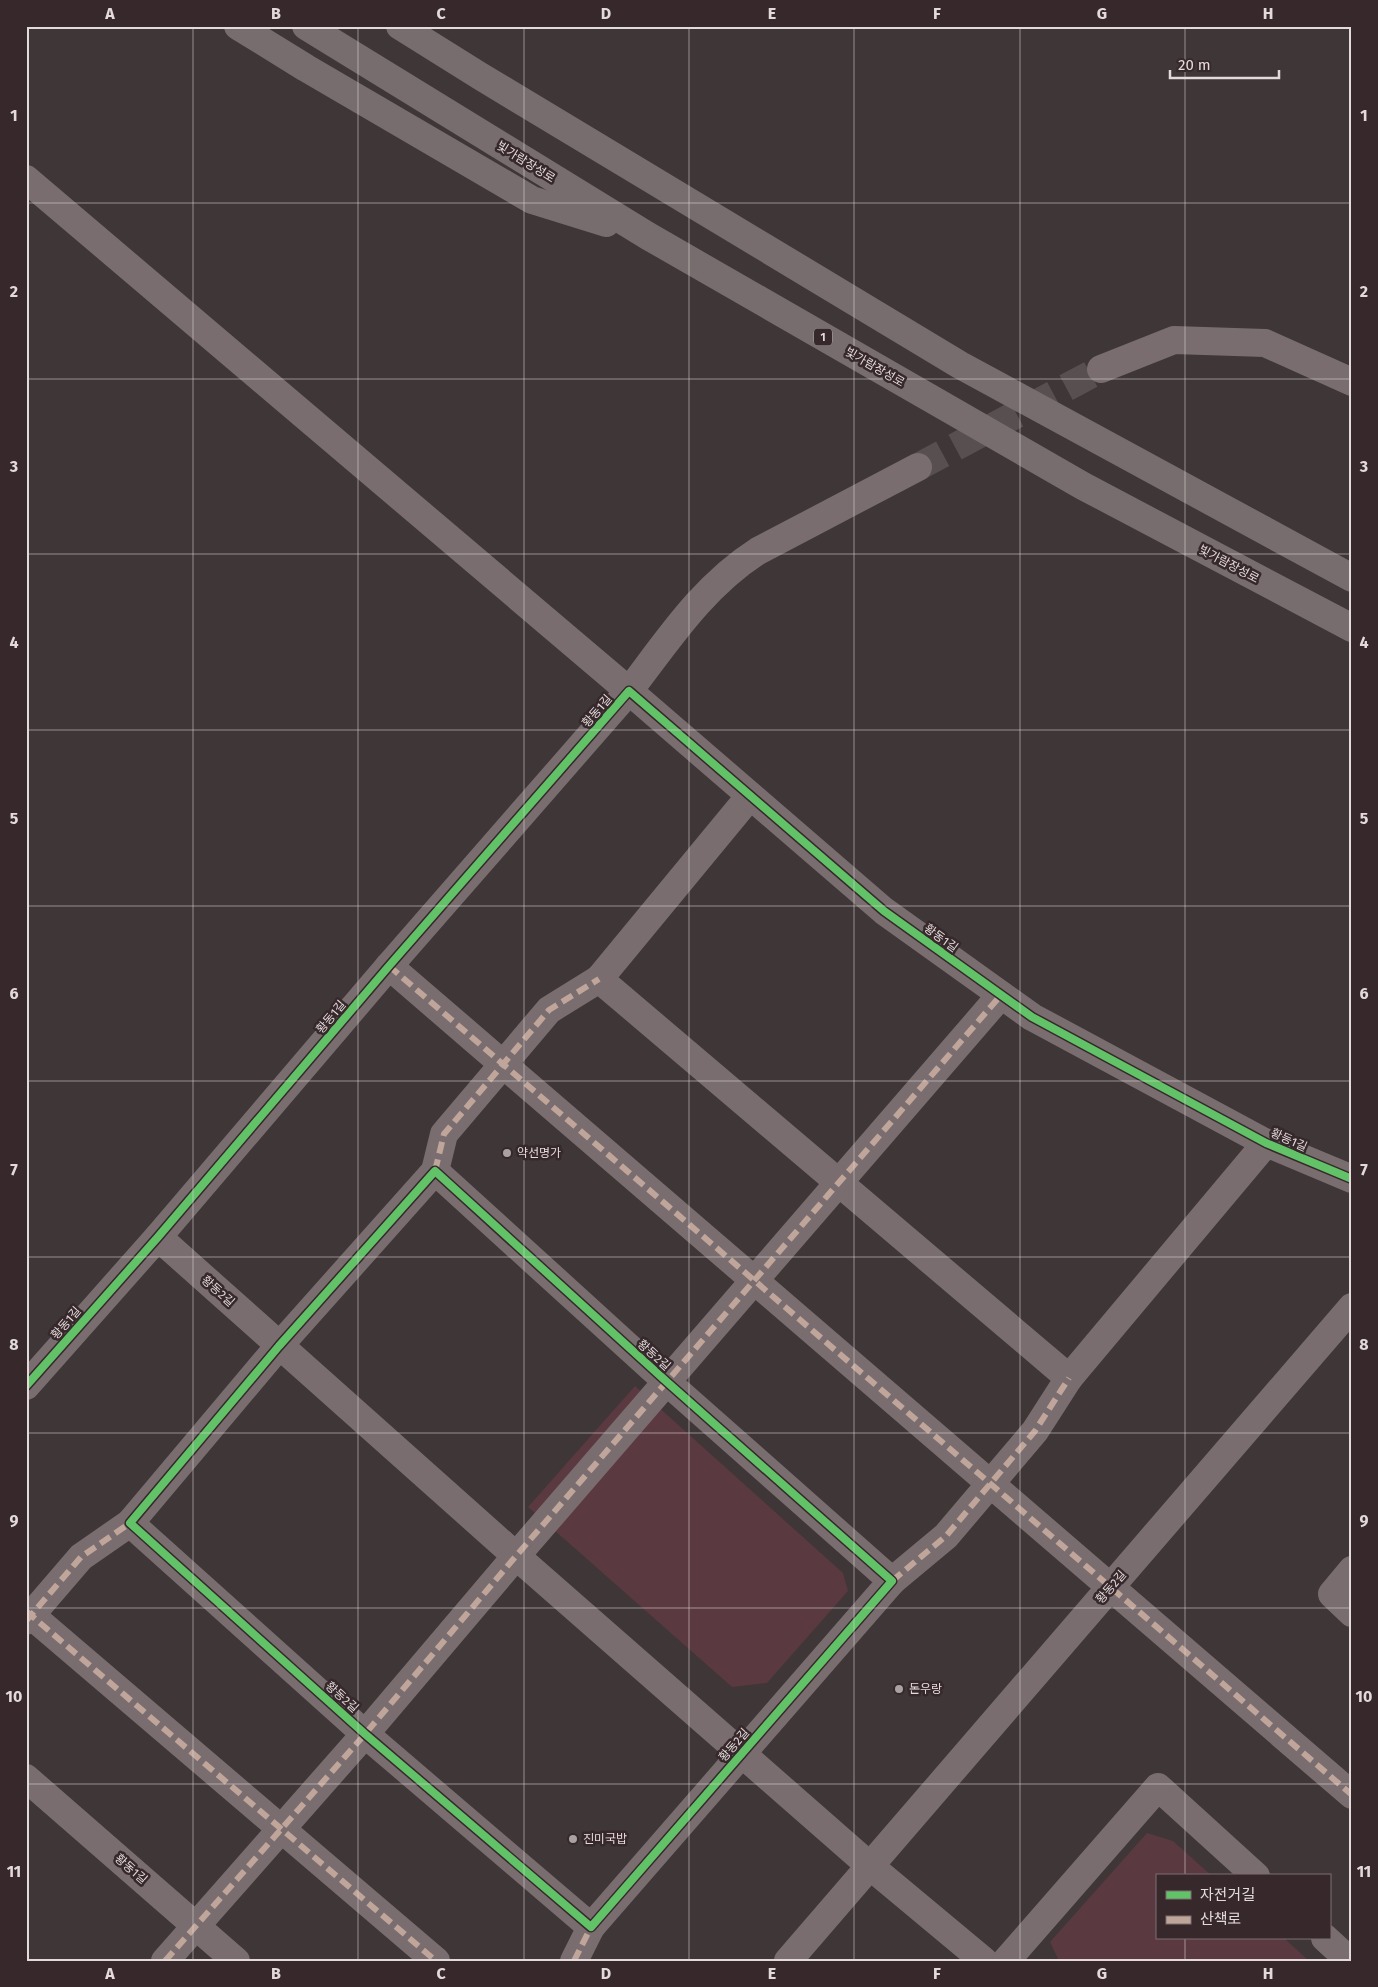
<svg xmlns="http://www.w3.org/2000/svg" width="1378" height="1987" font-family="'Fira Sans','Noto Sans KR',sans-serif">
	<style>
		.green { fill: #5b3941 }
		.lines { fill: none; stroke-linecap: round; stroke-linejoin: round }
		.minor-tunnel { stroke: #574f50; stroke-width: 28; stroke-dasharray: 28 14; stroke-linecap: butt }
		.pedestrian { stroke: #796d70; stroke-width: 28 }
		.minor { stroke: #796d70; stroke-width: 28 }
		.trunk { stroke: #776d6e; stroke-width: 28 }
		.quiet { stroke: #c0a59a; stroke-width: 6; stroke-dasharray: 12 6; stroke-linecap: butt }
		.cycleway-casing { stroke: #36282b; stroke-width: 11 }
		.cycleway { stroke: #61c268; stroke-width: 8 }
		.grid { fill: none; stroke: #e4dadc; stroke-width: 1; stroke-opacity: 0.55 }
		.poi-dot { fill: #aaa1a2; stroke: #36282b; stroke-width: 2 }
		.labels { text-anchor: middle; stroke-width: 5; stroke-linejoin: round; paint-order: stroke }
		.shield { fill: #36282b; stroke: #b0a5a7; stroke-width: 1 }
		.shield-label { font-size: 11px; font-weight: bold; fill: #e4dadc }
		.street-label { font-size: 12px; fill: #e4dadc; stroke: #36282b }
		.poi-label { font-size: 12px; fill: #e4dadc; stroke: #36282b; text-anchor: start }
		.neatline { fill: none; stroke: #e4dadc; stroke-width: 2 }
		.grid-label { font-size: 16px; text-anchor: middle; font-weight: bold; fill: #e4dadc }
	</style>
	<rect width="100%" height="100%" fill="#3e3637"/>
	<!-- green -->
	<g class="green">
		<polygon points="635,1386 843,1573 848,1591 767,1683 732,1687 528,1507"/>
		<polygon points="1147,1833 1173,1841 1212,1876 1157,1876 1157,1938 1284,1938 1309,1961 1059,1961 1050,1942"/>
	</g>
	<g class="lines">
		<!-- minor-tunnel -->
		<polyline class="minor-tunnel" points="918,467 1101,369"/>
		<!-- pedestrian -->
		<g class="pedestrian">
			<polyline points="389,966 1352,1795"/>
			<polyline points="435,1171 444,1134 549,1010 599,979"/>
			<polyline points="892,1581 946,1536 1035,1431 1069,1378"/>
			<polyline points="26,1611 436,1961"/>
			<polyline points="26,1621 81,1557 130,1523"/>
			<polyline points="165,1961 365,1734 516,1556 1001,995"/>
			<polyline points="574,1961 591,1927"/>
		</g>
		<!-- minor -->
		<g class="minor">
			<path d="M26,179L629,691C668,640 703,586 758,551L918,467"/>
			<polyline points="1101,369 1174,340 1265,343 1352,382"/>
			<polyline points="750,796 599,979 1069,1378 1266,1143"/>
			<polygon points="435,1171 667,1382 892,1581 591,1927 365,1734 130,1523 279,1346"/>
			<polyline points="158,1237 516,1556 870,1866 984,1961"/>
			<polyline points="26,1386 158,1237 389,966 629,691 884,911 1032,1017 1266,1143 1352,1179"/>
			<polyline points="1352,1570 1332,1594 1352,1613"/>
			<polyline points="26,1778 236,1961"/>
			<polyline points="1325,1938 1350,1961"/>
			<polyline points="788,1961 1352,1307"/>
			<polyline points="1006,1961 1158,1787 1256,1876"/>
		</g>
		<!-- trunk -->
		<g class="trunk">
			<polyline points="238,26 306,68 532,200 606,223"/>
			<polyline points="306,26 648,236 1083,486 1352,628"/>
			<polyline points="400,26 480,76 960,365 1352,578"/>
		</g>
		<!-- quiet -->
		<g class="quiet">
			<polyline points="389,966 1352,1795"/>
			<polyline points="435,1171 444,1134 549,1010 599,979"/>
			<polyline points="892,1581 946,1536 1035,1431 1069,1378"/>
			<polyline points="26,1611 436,1961"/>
			<polyline points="26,1621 81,1557 130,1523"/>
			<polyline points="165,1961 365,1734 516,1556 1001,995"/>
			<polyline points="574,1961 591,1927"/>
		</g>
		<!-- cycleway casing -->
		<g class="cycleway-casing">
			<g id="cycleway">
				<polygon points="435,1171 667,1382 892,1581 591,1927 365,1734 130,1523 279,1346"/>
				<polyline points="26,1386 158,1237 389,966 629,691 884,911 1032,1017 1266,1143 1352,1179"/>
			</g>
		</g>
		<!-- cycleway -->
		<use href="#cycleway" class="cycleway"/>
	</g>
	<!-- grid -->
	<path class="grid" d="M193,26V1961M358,26V1961M524,26V1961M689,26V1961M854,26V1961M1020,26V1961M1185,26V1876M26,203H1352M26,379H1352M26,554H1352M26,730H1352M26,906H1352M26,1081H1352M26,1257H1352M26,1433H1352M26,1608H1352M26,1784H1352M1185,1938V1961"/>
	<!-- markers -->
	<g class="poi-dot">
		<circle cx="507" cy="1153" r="5"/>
		<circle cx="899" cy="1689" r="5"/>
		<circle cx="573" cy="1839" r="5"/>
	</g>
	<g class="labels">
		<!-- shield labels -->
		<rect class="shield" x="814" y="328.5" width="18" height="17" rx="4"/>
		<g class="shield-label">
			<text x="823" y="341">1</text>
		</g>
		<!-- street labels -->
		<g class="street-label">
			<text transform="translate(526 162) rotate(32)" y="4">빛가람장성로</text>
			<text transform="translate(875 367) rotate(30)" y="4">빛가람장성로</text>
			<text transform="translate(1229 564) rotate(28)" y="4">빛가람장성로</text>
			<text transform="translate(597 711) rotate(-49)" y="4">황동1길</text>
			<text transform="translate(941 938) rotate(36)" y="4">황동1길</text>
			<text transform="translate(331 1017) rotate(-50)" y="4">황동1길</text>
			<text transform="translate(1289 1140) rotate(24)" y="4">황동1길</text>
			<text transform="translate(218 1291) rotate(42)" y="4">황동2길</text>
			<text transform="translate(66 1323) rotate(-49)" y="4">황동1길</text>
			<text transform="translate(654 1355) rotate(42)" y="4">황동2길</text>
			<text transform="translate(1111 1587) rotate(-49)" y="4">황동2길</text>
			<text transform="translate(342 1697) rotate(42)" y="4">황동2길</text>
			<text transform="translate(734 1745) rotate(-49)" y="4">황동2길</text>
			<text transform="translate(131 1869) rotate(41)" y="4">황동1길</text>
		</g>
		<!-- poi labels -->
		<g class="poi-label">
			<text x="517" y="1157">약선명가</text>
			<text x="909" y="1693">돈우랑</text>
			<text x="583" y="1843">진미국밥</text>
		</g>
	</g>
	<!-- border -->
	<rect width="1378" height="1987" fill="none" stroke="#36282b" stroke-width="55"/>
	<!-- legend -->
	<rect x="1156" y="1874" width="175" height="65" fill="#36282b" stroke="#7c6f72"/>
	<rect x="1166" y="1891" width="25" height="8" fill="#61c268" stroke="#7c6f72"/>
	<text x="1200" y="1900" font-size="15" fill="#e4dadc">자전거길</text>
	<rect x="1166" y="1916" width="25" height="8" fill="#c0a59a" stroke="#7c6f72"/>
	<text x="1200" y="1924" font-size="15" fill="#e4dadc">산책로</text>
	<!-- scale -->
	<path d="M1170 70v8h109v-8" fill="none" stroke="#e4dadc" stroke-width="2.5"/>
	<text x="1178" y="70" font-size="15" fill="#e4dadc" stroke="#36282b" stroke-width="4" paint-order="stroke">20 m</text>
	<rect x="28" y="28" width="1322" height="1932" class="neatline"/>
	<g class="grid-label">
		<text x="110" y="19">A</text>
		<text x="276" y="19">B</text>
		<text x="441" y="19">C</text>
		<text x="606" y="19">D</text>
		<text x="772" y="19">E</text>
		<text x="937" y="19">F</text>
		<text x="1102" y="19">G</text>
		<text x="1268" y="19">H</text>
		<text x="14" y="121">1</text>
		<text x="1364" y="121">1</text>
		<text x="14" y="297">2</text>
		<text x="1364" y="297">2</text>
		<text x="14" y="472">3</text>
		<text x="1364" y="472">3</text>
		<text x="14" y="648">4</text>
		<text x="1364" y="648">4</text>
		<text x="14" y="824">5</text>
		<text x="1364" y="824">5</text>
		<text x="14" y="999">6</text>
		<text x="1364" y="999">6</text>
		<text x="14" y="1175">7</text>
		<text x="1364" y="1175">7</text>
		<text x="14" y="1350">8</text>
		<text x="1364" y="1350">8</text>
		<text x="14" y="1526">9</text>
		<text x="1364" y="1526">9</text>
		<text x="14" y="1702">10</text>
		<text x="1364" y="1702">10</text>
		<text x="14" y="1877">11</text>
		<text x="1364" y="1877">11</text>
		<text x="110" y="1979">A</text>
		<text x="276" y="1979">B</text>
		<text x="441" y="1979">C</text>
		<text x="606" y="1979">D</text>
		<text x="772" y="1979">E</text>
		<text x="937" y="1979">F</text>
		<text x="1102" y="1979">G</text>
		<text x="1268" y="1979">H</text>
	</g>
</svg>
